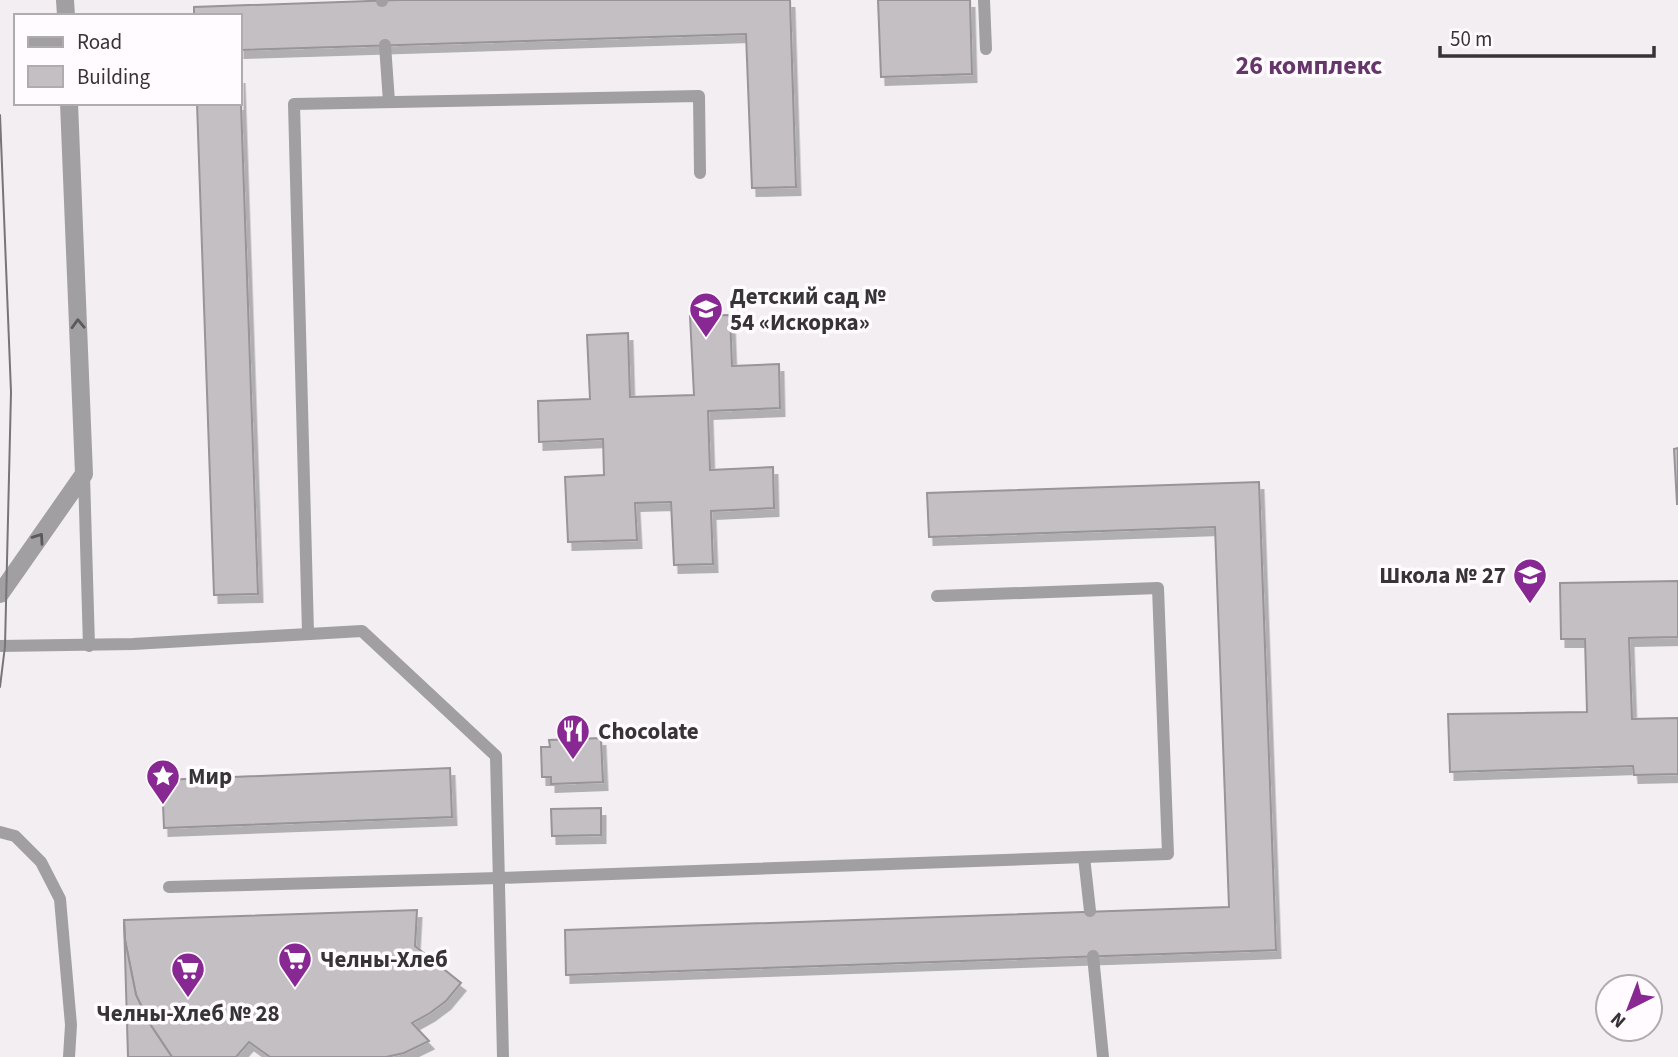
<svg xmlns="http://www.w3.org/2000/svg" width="1678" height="1057" font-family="'Source Sans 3',sans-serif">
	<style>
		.building { fill: #c3bfc3; stroke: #989499; stroke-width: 2; filter: url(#shadow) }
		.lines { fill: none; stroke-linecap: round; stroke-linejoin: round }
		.service { stroke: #a19fa1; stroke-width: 12 }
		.minor { stroke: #a19fa1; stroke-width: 18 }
		.tram { stroke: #777577; stroke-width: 2 }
		.oneway { stroke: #5b595b }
		.labels { text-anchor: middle; stroke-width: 7; stroke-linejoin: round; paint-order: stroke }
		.poi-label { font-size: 23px; font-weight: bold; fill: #363436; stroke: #fffbff; text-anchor: start }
		.quarter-label { font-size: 26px; font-weight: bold; fill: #65366a; stroke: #fffbff }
	</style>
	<defs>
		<filter id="shadow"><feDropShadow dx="4.5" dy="8" stdDeviation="0" flood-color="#0004"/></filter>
	</defs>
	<rect width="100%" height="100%" fill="#f2eef2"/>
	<!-- building -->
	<g class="building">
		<polygon points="398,0 790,0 796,187 752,188 746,34 240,50 240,16 194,16 194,7"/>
		<polygon points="878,0 970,0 972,74 881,77"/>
		<polygon points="240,75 258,594 214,595 197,103 240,103"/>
		<polygon points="730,315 732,366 779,364 780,408 708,411 710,470 773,467 774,508 711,511 713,564 674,565 671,502 635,503 637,540 568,542 565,477 604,475 603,439 539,442 538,401 590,399 587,335 628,333 630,397 694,395 690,316"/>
		<polygon points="1678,448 1678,504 1677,504 1674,449"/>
		<polygon points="1259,482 1276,950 566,975 565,930 1229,907 1215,527 929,537 927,493"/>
		<polygon points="1678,581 1678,637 1629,638 1632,719 1678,718 1678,774 1634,775 1633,766 1450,772 1448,714 1587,712 1585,639 1561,639 1560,583"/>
		<polygon points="601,738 603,782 551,784 551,777 542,777 541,747 550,747 549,740"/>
		<polygon points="450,768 452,817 164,828 162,780"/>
		<polygon points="601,808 601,835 552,836 551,809"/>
		<polygon points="417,910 415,946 461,983 446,1001 430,1013 412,1023 429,1041 404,1053 386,1057 270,1057 249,1042 236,1057 172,1057 150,1024 136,995 125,940 124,920"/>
		<polygon points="124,920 125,940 136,995 150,1024 172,1057 128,1057"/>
	</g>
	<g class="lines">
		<!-- service -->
		<g class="service">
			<polyline points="382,0 382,1"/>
			<polyline points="984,0 986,49"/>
			<polyline points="385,45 389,102"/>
			<polyline points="84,475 89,646"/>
			<polyline points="308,633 294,104 699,96 700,173"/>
			<polyline points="0,646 133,644 362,631 496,756 503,1057"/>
			<polyline points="0,832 15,836 41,862 60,899 71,1025 69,1057"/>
			<polyline points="1084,857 1090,911"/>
			<polyline points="169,887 499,878 1168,854 1158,588 937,596"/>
			<polyline points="1093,956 1103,1057"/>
		</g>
		<!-- minor -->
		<g class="minor">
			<polyline points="65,0 66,16"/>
			<polyline points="0,594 84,474 69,103"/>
		</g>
		<!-- tram -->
		<polyline class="tram" points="0,115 11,392 5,646 0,687"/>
	</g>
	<!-- one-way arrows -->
	<defs><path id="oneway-chevron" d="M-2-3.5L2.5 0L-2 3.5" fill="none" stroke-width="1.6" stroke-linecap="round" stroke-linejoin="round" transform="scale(1.75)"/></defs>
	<g class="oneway">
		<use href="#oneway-chevron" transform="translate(78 324) rotate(-92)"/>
		<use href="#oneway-chevron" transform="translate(39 538) rotate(-55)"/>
	</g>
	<!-- icons -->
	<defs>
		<g id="school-pin" transform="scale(1.75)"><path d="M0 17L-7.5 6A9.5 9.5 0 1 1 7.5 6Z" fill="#882993" stroke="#fffbff"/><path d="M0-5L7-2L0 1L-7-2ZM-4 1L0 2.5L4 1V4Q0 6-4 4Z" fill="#fff"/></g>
		<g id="restaurant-pin" transform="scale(1.75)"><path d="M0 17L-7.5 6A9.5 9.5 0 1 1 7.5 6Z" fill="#882993" stroke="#fffbff"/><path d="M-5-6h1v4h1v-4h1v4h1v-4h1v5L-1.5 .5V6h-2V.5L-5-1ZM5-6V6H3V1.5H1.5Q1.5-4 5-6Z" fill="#fff"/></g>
		<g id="sight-pin" transform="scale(1.75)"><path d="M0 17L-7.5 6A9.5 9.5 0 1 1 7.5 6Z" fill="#882993" stroke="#fffbff"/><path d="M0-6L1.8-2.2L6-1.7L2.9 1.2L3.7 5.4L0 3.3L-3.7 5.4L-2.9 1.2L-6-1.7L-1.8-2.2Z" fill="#fff"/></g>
		<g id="supermarket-pin" transform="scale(1.75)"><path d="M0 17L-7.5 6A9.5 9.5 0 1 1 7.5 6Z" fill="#882993" stroke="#fffbff"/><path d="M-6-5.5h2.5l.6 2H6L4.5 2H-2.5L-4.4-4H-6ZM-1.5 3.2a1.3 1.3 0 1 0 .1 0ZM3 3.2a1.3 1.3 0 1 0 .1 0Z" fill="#fff"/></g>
	</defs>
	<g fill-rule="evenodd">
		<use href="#school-pin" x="706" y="309"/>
		<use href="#school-pin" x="1530" y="575"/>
		<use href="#restaurant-pin" x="573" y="731"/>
		<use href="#sight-pin" x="163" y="776"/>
		<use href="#supermarket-pin" x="295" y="959"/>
		<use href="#supermarket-pin" x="188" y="969"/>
	</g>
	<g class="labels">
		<!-- poi labels -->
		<g class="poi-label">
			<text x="730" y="304">Детский сад №<tspan x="730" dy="26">54 «Искорка»</tspan></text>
			<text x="1506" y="583" text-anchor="end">Школа № 27</text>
			<text x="598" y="739">Chocolate</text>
			<text x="188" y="784">Мир</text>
			<text x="320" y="967">Челны-Хлеб</text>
			<text x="188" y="1021" text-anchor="middle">Челны-Хлеб № 28</text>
		</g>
		<!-- quarter labels -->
		<g class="quarter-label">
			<text x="1309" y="74">26 комплекс</text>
		</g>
	</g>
	<!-- legend -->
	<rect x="14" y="14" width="228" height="91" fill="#fffbff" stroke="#afabaf" stroke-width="2"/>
	<rect x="28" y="37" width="35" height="10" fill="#a19fa1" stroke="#afabaf" stroke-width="2"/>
	<text x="77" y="49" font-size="21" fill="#363436">Road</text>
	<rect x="28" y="66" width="35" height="21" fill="#c3bfc3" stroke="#afabaf" stroke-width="2"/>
	<text x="77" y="84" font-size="21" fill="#363436">Building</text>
	<!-- north arrow -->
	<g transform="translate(1629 1008) rotate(222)"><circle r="33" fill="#fffbff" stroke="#afabaf" stroke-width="2"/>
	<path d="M0-5L12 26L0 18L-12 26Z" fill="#882993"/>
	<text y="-10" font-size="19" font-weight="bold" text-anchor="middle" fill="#363436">N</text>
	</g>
	<!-- scale -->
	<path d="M1440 46v10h214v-10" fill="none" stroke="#363436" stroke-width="3.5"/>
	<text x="1450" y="46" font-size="21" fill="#363436" stroke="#fffbff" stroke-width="5" paint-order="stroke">50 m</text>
</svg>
